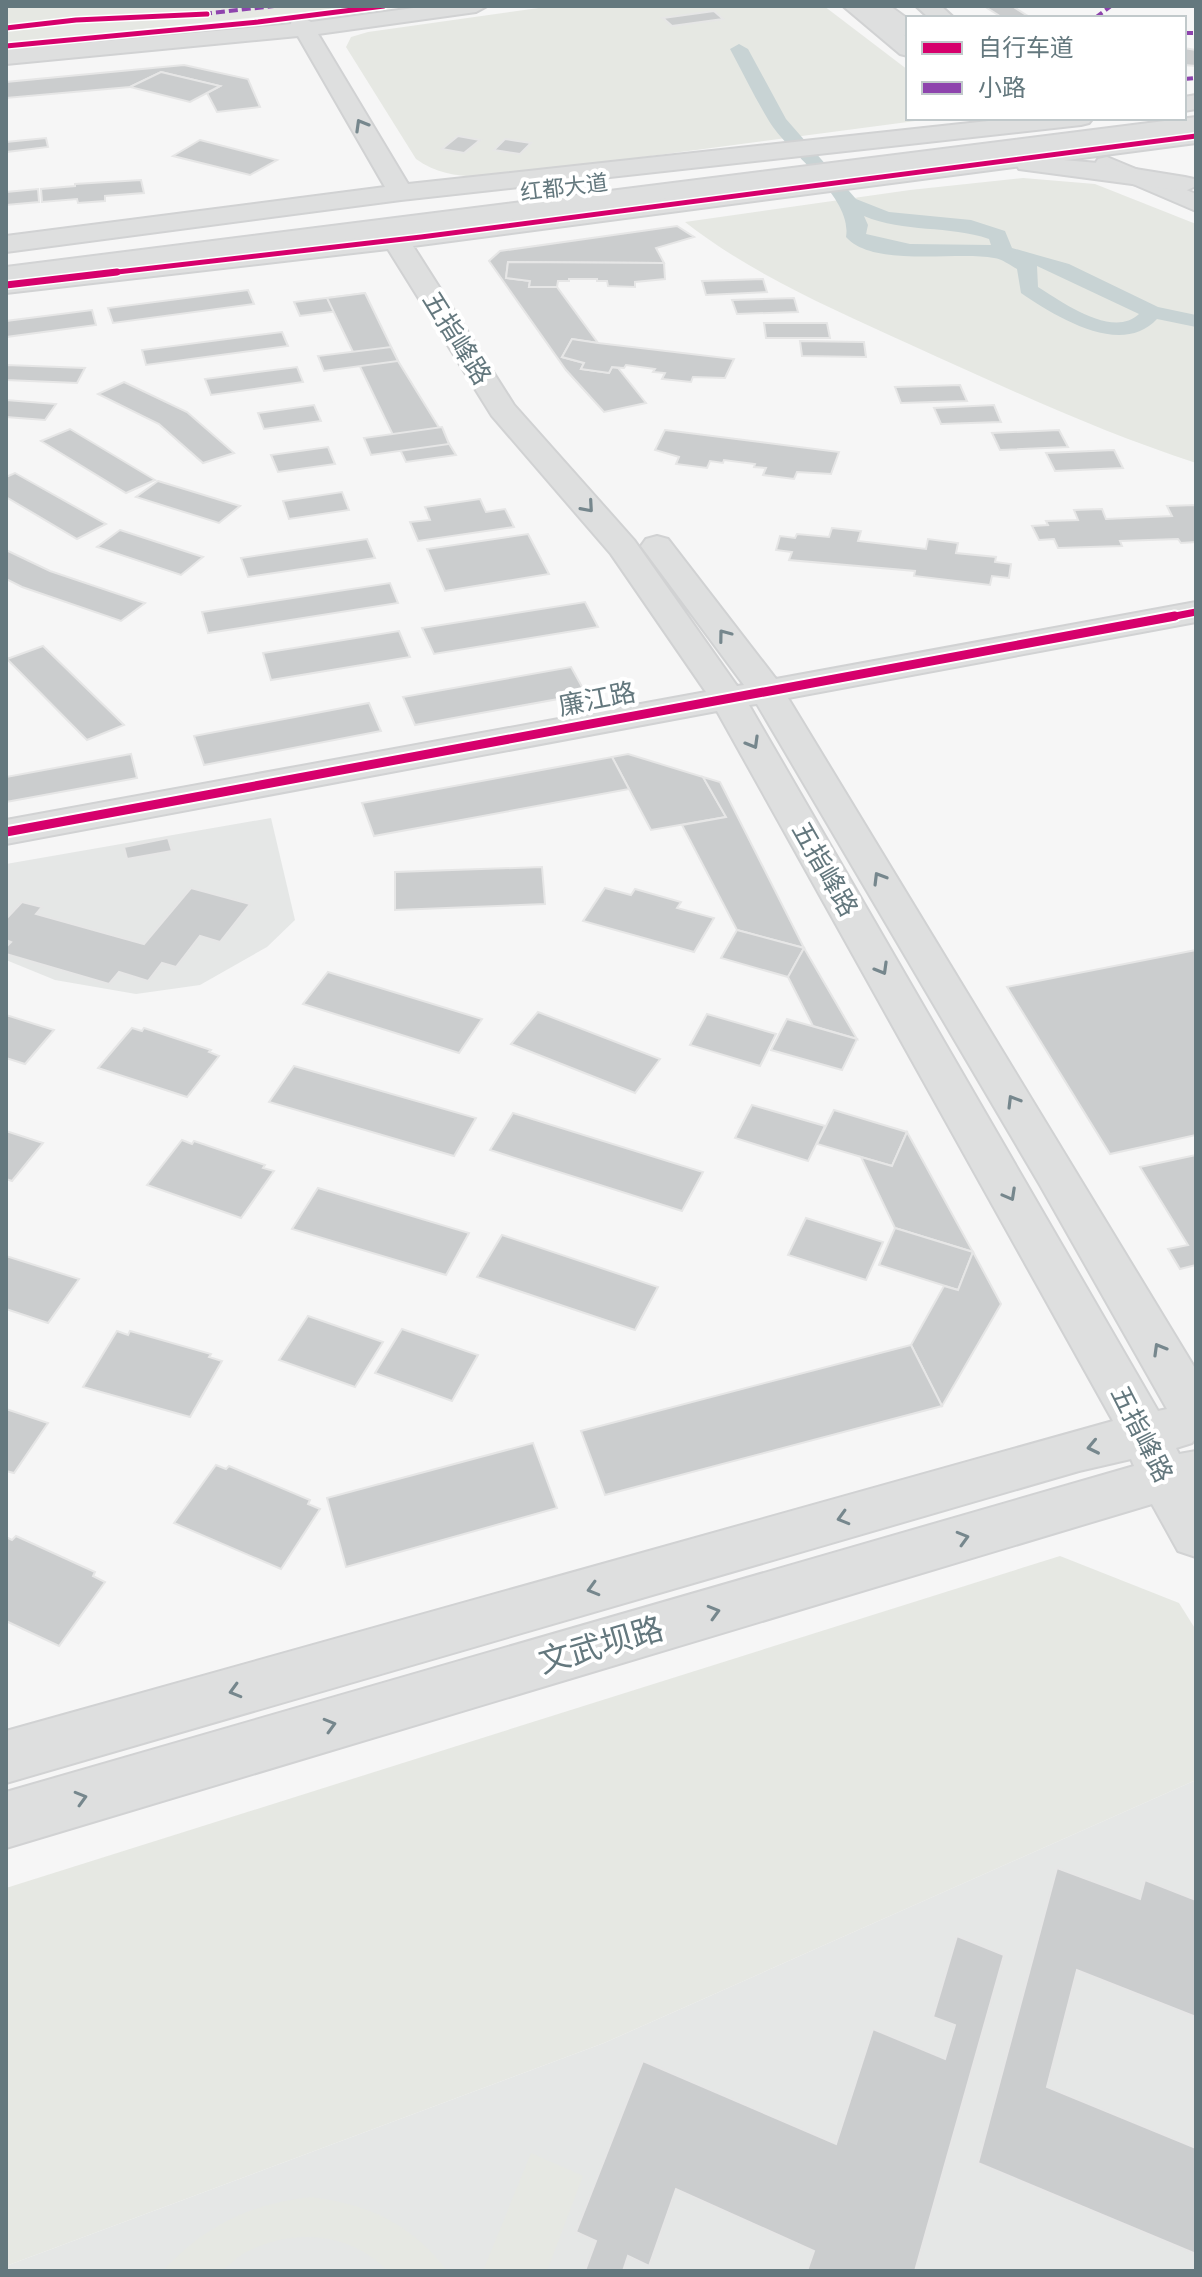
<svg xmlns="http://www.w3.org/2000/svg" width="1202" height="2277" font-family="Helvetica,'Noto Sans SC',sans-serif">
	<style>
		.built { fill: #e5e7e6 }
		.green { fill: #e6e8e3 }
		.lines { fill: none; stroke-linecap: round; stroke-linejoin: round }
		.canal { fill: #c8d3d4; fill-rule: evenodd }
		.building { fill: #cbcdce; stroke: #e6e6e6; stroke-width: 2 }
		.secondary-casing { stroke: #d1d2d3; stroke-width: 4 }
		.primary-casing { stroke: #d2d3d4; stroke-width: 4 }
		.secondary { fill: #dedfdf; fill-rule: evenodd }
		.primary { fill: #dedfdf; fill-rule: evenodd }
		.quiet { stroke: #8e44ad; stroke-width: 4; stroke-dasharray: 9 4; stroke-linecap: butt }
		.cycleway-far2-casing { stroke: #fff; stroke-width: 8 }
		.cycleway-far1-casing { stroke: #fff; stroke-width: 10 }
		.cycleway-casing { stroke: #fff; stroke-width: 13 }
		.cycleway-far2 { stroke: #d6006c; stroke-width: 5 }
		.cycleway-far1 { stroke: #d6006c; stroke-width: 7 }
		.cycleway { stroke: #d6006c; stroke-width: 9 }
		.oneway { stroke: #76878d }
		.labels { text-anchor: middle; stroke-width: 8; stroke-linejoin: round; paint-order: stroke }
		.far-street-label { font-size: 22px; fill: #64787e; stroke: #fff }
		.street-label { font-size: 26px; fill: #64787e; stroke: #fff }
		.near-street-label { font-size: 32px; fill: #64787e; stroke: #fff }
	</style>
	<rect width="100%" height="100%" fill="#f6f6f6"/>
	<!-- built -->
	<g class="built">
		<polygon points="271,818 295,920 267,947 200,985 136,994 55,980 6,960 6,864"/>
		<polygon points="1196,1780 1196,2271 6,2271 6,2266 604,2043"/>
	</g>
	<!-- green -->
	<g class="green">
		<polygon points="6,6 364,6 6,43"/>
		<path d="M553,6H824L908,70V118H938L522,173C485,177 448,182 416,159L346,47L351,37L368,32Z"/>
		<path d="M1023,178L1095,184L1196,224V463C1097,431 1004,387 909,344C833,309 751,274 685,222L910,190Z"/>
		<polygon points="1060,1556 1179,1603 1196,1630 1196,1780 604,2043 6,2266 6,1888"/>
		<polygon points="531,2153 583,2176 547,2271 483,2271"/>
		<path d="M311,2197C368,2204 412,2224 447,2271H388C349,2231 292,2228 244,2253C236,2258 228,2268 219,2271C203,2275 179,2271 163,2271C204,2226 250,2204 311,2197Z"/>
	</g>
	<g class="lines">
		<!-- canal -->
		<path class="canal" d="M739,44L748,49L786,119L856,199L889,212L971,220L1005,231L1012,248L1069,264L1158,307L1196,315V327L1157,319C1121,358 1055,316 1021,293L1017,269C1010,265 1002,259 994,258C957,251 873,268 846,237C853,197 789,154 769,121C755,98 743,73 730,49ZM864,216C904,233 949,225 989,239L991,245L910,244L866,234L868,225ZM1037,266L1139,314C1113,339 1062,302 1038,287Z"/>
	</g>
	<!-- building -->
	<g class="building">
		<polygon points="984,6 1012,6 1031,18 1003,18"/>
		<polygon points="714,11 723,19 672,26 663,18"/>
		<polygon points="1184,48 1196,50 1196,66 1184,65"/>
		<polygon points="184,65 248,79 260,107 217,112 207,93 220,86 161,72 130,87 6,98 6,82"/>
		<polygon points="161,72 220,86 190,102 130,87"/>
		<polygon points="458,136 480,140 464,153 442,149"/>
		<polygon points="46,138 48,147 6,152 6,142"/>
		<polygon points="505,139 531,143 520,154 494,150"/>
		<polygon points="200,140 277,160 250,175 173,156"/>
		<polygon points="141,180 144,193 105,196 105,201 78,203 77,199 42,202 41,189 75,186 75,184"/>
		<polygon points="38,189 39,202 6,205 6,192"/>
		<polygon points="677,226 694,237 656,248 664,263 508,262 506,278 530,281 529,287 557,287 598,343 572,339 562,357 584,363 581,369 609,373 612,367 618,368 646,403 604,412 566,370 489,261 500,251"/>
		<polygon points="508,262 664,263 665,279 635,282 635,287 608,286 607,281 597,281 597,279 569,279 569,281 558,281 557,287 529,287 530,281 506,278"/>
		<polygon points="763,279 767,292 706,295 702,281"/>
		<polygon points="248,290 254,304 113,323 108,308"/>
		<polygon points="365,293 371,307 300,316 294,302"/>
		<polygon points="365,293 398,361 456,455 406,462 327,298"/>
		<polygon points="794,298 798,312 737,314 732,300"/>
		<polygon points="92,310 96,325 6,337 6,321"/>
		<polygon points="764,323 827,323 830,338 766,338"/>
		<polygon points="282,332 288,346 146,365 142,350"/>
		<polygon points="572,339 598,343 734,359 725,378 693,377 691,382 662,379 665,373 653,372 655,369 626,365 624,368 612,367 609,373 581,369 584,363 562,357"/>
		<polygon points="800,341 864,342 866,357 802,356"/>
		<polygon points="391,347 398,361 324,371 318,356"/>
		<polygon points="6,365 85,368 77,383 6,380"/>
		<polygon points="297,367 303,382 211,395 205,379"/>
		<polygon points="124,382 187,412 234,453 203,463 159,424 98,394"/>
		<polygon points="960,385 967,401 901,403 895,387"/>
		<polygon points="6,400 56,404 45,420 6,417"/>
		<polygon points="314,405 321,421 264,429 258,413"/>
		<polygon points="994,405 1001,422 941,424 934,408"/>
		<polygon points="442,427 449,444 371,455 364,438"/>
		<polygon points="70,429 155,480 126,493 41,441"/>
		<polygon points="665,430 839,452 831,474 797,472 794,479 763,475 766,468 754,467 755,464 724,460 723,463 710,461 707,468 676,464 679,457 655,450"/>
		<polygon points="1059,430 1068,447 1000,450 992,433"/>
		<polygon points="328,447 335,464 278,472 271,455"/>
		<polygon points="1114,450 1123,468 1055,471 1046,453"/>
		<polygon points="15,473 106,524 77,539 6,497 6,477"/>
		<polygon points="158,481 240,506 219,523 136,497"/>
		<polygon points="342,492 349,510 289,519 283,501"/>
		<polygon points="480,499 486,512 505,509 514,527 418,541 410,522 430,520 425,507"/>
		<polygon points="1195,505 1196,542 1181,543 1178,539 1120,541 1122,546 1058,548 1054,539 1039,540 1032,526 1048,525 1046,521 1078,520 1074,510 1102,509 1106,519 1172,516 1167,506"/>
		<polygon points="832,528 861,531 858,541 926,549 928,539 958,543 956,553 996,557 995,562 1011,564 1009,578 992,576 990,585 914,576 915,571 789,560 792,552 776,550 780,536 795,538 797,534 829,537"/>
		<polygon points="120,530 203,557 181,575 97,547"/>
		<polygon points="528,534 549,574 445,591 427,549"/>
		<polygon points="367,539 375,558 248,577 241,558"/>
		<polygon points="6,550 50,571 145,603 121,621 22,587 6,579"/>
		<polygon points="390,583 398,603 208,633 202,612"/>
		<polygon points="585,602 598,627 434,654 422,628"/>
		<polygon points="399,631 410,657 271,680 263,653"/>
		<polygon points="43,646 124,725 87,740 7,659"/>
		<polygon points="571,667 586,694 415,725 403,697"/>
		<polygon points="369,703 381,731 204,765 194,736"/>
		<polygon points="131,754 137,778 6,802 6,777"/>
		<polygon points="628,754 703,777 726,817 651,830 612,757"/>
		<polygon points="612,757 629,789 374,836 362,803"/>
		<polygon points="703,777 720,782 804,948 737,930 682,825 726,817"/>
		<polygon points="168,838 172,851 127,859 124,847"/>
		<polygon points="542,867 545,904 395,910 395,872"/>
		<polygon points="191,888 250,904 220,942 200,936 176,967 162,963 148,981 119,972 109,984 6,954 6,947 11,942 6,940 6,919 22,902 42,907 36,914 144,944"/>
		<polygon points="605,888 631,895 635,889 681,902 677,908 714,918 694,952 583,921"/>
		<polygon points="737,930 804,948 788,977 721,958"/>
		<polygon points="804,948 857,1039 813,1026 788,977"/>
		<polygon points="1196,950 1196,1135 1110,1154 1007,987"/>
		<polygon points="328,972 482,1019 459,1053 303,1004"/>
		<polygon points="538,1012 660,1059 635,1093 511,1044"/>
		<polygon points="707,1014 776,1034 760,1066 690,1045"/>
		<polygon points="6,1015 54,1030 25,1064 6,1058"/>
		<polygon points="787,1019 857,1039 842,1070 771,1050"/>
		<polygon points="132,1028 142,1031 144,1028 211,1050 209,1052 219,1056 187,1097 98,1068"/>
		<polygon points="294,1066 476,1118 454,1156 269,1102"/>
		<polygon points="752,1105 825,1126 808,1161 735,1138"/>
		<polygon points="834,1110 907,1132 892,1166 817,1144"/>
		<polygon points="513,1113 703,1172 682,1211 490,1150"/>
		<polygon points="6,1131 43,1143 12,1181 6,1179"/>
		<polygon points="907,1132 973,1252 895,1228 861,1157 892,1166"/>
		<polygon points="182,1140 192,1144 194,1141 265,1165 263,1168 274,1171 241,1218 147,1185"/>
		<polygon points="1196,1155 1196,1265 1180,1269 1168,1249 1188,1245 1140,1167"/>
		<polygon points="318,1188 469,1233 446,1275 292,1229"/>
		<polygon points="806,1218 883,1242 866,1280 788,1255"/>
		<polygon points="895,1228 973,1252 958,1290 879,1265"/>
		<polygon points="502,1235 658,1287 635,1330 477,1277"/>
		<polygon points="973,1252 1001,1304 942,1406 911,1345 944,1286 958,1290"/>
		<polygon points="6,1256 79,1279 48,1323 6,1309"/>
		<polygon points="308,1316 383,1342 355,1387 279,1360"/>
		<polygon points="402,1329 478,1355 452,1401 375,1373"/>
		<polygon points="117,1331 128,1335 130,1331 211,1354 209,1357 222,1361 190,1417 83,1387"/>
		<polygon points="911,1345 942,1406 605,1495 581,1431"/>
		<polygon points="6,1409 48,1423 14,1473 6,1471"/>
		<polygon points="533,1443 557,1508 346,1567 327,1498"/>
		<polygon points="216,1465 226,1469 229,1466 310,1500 308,1504 320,1509 281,1569 174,1523"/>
		<polygon points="16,1536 95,1572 93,1576 105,1582 59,1646 6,1621 6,1537 12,1540"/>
		<polygon points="1057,1868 1140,1899 1145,1880 1196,1900 1196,2017 1077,1970 1047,2087 1196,2148 1196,2254 978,2163"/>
		<polygon points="957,1936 1004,1955 915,2271 807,2271 814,2251 676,2189 649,2266 628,2256 623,2271 585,2271 596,2241 576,2232 643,2061 836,2144 873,2029 945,2059 955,2025 933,2017"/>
	</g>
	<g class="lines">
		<!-- secondary casing -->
		<g class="secondary-casing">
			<g id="secondary">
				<polygon points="428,6 487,6 476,12 318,34 408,184 1016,118 1093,118 1089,123 1081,125 401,200 6,252 6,236 385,187 298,36 6,64 6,50 282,25 291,24 292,17 300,16 311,22"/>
				<polygon points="843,6 867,6 908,38 908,56 900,54"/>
				<polygon points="916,6 941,6 954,18 929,18"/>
				<polygon points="1196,95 1196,109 1184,111 1184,97"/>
				<path d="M1196,129V143L413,246L514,405L634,540L737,686L744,685L641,546L646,539L657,536L668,539L776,679L1196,602V622L788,698L1196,1370V1437L1192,1443L1176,1448L1179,1454L1196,1451V1557L1178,1551L1152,1504L6,1848V1792L1134,1466L1131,1459L1079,1471L6,1783V1731L1113,1421L717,711L6,844V820L706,692L611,554L492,416L388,249L6,293V277L421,229ZM757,704L1040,1185L1167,1409L1158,1411L749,705Z"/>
				<polygon points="1107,157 1196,194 1196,211 1098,169 1095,164 1098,159"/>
			</g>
		</g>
		<!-- primary casing -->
		<g class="primary-casing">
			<g id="primary">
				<polygon points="865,6 890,6 908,19 908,36 900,34"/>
				<polygon points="1196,117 1196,131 6,283 6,267"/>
				<polygon points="1028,157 1098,163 1185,177 1194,179 1196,186 1185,191 1019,169 1016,164 1019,159"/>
			</g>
		</g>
		<!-- secondary -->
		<use href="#secondary" class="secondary"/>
		<!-- primary -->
		<use href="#primary" class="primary"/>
		<!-- quiet -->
		<g class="quiet">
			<polyline points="203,14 274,6"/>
			<polyline points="1095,18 1111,6"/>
			<polyline points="1184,33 1196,33"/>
			<polyline points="1184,79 1196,78"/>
		</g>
		<!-- cycleway-far2 casing -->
		<g class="cycleway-far2-casing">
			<g id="cycleway-far2">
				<polyline points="6,28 76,20 207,14"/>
				<polyline points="6,46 258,22 384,6"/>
				<polyline points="100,274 421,237 1196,136"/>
			</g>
		</g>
		<!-- cycleway-far1 casing -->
		<g class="cycleway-far1-casing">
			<g id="cycleway-far1">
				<polyline points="6,285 117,272"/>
				<polyline points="1165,618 1196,612"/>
			</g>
		</g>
		<!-- cycleway casing -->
		<g class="cycleway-casing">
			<polyline id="cycleway" points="6,832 1175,616"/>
		</g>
		<!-- cycleway-far2 -->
		<use href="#cycleway-far2" class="cycleway-far2"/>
		<!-- cycleway-far1 -->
		<use href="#cycleway-far1" class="cycleway-far1"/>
		<!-- cycleway -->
		<use href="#cycleway" class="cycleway"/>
	</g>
	<!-- one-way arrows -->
	<defs><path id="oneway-chevron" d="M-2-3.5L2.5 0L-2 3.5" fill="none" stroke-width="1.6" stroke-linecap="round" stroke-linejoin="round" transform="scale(2)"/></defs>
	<g class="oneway">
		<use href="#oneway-chevron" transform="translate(361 125) rotate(-120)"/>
		<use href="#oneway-chevron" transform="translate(588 507) rotate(49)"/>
		<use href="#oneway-chevron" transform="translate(724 635) rotate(-127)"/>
		<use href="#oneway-chevron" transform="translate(753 743) rotate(60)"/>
		<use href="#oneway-chevron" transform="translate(879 878) rotate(-121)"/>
		<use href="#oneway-chevron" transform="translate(882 969) rotate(60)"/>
		<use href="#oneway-chevron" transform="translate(1013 1101) rotate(-121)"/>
		<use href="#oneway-chevron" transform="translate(1010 1195) rotate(61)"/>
		<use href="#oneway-chevron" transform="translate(1159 1349) rotate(-120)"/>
		<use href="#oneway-chevron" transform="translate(1093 1447) rotate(168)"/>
		<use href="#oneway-chevron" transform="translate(843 1518) rotate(164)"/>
		<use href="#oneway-chevron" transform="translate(963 1538) rotate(-16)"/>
		<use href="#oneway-chevron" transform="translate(593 1589) rotate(164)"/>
		<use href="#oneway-chevron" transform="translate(714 1612) rotate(-16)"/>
		<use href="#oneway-chevron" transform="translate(235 1691) rotate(164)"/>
		<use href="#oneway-chevron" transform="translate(330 1725) rotate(-16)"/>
		<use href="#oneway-chevron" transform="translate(81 1798) rotate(-16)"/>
	</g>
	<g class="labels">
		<!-- far-street labels -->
		<g class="far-street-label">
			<text transform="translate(564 187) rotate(-7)" y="8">红都大道</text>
		</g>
		<!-- street labels -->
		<g class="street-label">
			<text transform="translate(457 338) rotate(58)" y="9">五指峰路</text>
			<text transform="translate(597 699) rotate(-11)" y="9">廉江路</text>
			<text transform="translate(825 869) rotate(60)" y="9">五指峰路</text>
			<text transform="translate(1142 1434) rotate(63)" y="9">五指峰路</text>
		</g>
		<!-- near-street labels -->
		<g class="near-street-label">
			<text transform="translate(601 1645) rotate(-16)" y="11">文武坝路</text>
		</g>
	</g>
	<!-- border -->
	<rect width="1202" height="2277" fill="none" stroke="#64787e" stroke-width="16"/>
	<!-- legend -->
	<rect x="906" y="16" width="280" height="104" fill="#ffffff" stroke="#c1c9cb" stroke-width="2"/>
	<rect x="922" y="42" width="40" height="12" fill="#d6006c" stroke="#c1c9cb" stroke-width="2"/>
	<text x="978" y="56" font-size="24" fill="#64787e">自行车道</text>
	<rect x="922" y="82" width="40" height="12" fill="#8e44ad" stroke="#c1c9cb" stroke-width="2"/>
	<text x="978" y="96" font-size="24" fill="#64787e">小路</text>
</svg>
